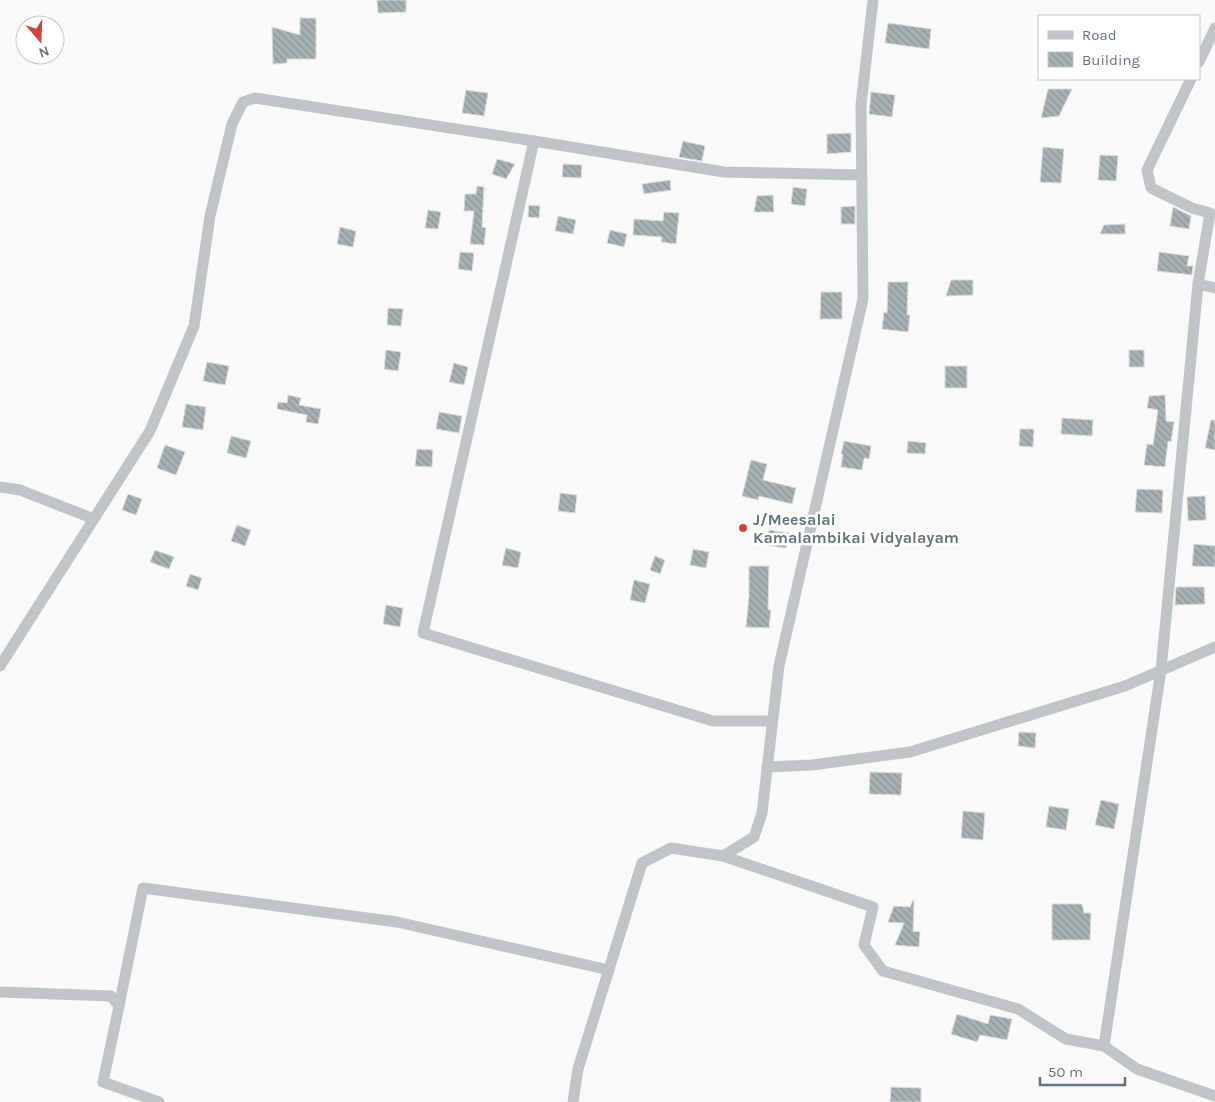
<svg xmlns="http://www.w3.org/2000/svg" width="1215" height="1102" font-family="Karla,sans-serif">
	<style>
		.building { fill: url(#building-back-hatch); stroke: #dbdbda }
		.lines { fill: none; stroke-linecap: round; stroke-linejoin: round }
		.street { stroke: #bfc5c7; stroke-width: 11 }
		.poi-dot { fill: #d3413e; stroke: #fff; stroke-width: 2 }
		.labels { text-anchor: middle; stroke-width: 5; stroke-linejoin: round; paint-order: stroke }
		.poi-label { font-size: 16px; font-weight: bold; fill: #63757a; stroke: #fff; text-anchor: start }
	</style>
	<defs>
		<pattern id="building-back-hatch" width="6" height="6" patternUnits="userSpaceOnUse" patternTransform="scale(1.25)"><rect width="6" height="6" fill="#a7b1b4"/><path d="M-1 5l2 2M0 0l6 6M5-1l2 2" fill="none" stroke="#8c9597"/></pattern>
	</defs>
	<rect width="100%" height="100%" fill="#f9f9f8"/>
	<!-- building -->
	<g class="building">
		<polygon points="377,0 406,0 406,12 378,13"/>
		<polygon points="300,18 316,18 316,59 287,59 287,63 273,64 272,27 300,35"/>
		<polygon points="888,23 931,29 929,49 885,43"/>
		<polygon points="1048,89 1072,89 1059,116 1041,118"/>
		<polygon points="466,90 488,93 484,116 462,113"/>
		<polygon points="871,92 895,95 892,117 869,114"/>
		<polygon points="851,133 851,152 827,154 827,134"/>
		<polygon points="683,141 705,146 702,161 679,157"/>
		<polygon points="1043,147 1064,149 1061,183 1040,182"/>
		<polygon points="1100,155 1118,156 1116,181 1098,180"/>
		<polygon points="497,159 515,164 506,179 492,174"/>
		<polygon points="563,164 582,165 581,178 562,177"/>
		<polygon points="670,180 671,190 644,194 642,184"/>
		<polygon points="477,186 484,187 482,227 486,228 484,245 470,244 474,211 464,211 465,194 476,194"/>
		<polygon points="793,187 807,189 805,206 791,204"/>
		<polygon points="773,195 774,212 754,212 757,196"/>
		<polygon points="529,205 540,206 539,218 528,217"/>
		<polygon points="855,206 855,224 841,224 841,207"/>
		<polygon points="1173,207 1191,216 1189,229 1170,226"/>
		<polygon points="428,210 441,212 438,229 425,228"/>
		<polygon points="664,212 679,213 676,244 661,242 662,237 633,235 634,219 663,221"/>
		<polygon points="558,216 576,220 573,234 555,231"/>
		<polygon points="1125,224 1125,234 1100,234 1104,225"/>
		<polygon points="340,227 356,231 353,247 337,244"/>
		<polygon points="610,230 627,234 624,247 607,243"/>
		<polygon points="460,252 474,253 472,271 458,269"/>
		<polygon points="1159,252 1189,256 1187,266 1193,266 1192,275 1157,271"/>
		<polygon points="951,280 973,280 973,295 946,296"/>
		<polygon points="888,282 908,282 907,315 910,315 908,332 882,329 884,312 887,313"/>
		<polygon points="821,292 842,292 842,319 820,319"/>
		<polygon points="388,308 403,309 401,326 387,325"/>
		<polygon points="386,350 401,352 398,371 384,369"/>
		<rect x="1129" y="350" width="15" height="17"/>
		<polygon points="207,362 229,366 225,385 203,381"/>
		<polygon points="454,363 468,367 464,385 449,382"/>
		<rect x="945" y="366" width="22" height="22"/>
		<polygon points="288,395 301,398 299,405 321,409 318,424 306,422 307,415 277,409 278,402 287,403"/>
		<polygon points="1165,395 1166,421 1174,422 1171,442 1168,441 1165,467 1144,465 1147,444 1153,445 1158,410 1147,408 1149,396"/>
		<polygon points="186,404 206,407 203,430 182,427"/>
		<polygon points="439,412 462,416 459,433 436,429"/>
		<polygon points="1062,418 1093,420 1092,436 1061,434"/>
		<polygon points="1211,420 1215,420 1215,450 1205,448"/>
		<polygon points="1020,429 1034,429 1033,447 1019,446"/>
		<polygon points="231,436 251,441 246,458 227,453"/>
		<polygon points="844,441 871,446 869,459 864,458 862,470 841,467 843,454 841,454"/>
		<polygon points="908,441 926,443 925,454 907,453"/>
		<polygon points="165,445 185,452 176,475 157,468"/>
		<polygon points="417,449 433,450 432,467 415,466"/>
		<polygon points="751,460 767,464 763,480 796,488 792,504 759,496 758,500 742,496"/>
		<polygon points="1137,489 1163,490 1162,513 1135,512"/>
		<polygon points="560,493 577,495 575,513 558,511"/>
		<polygon points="128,494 142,499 136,515 122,510"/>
		<polygon points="1205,496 1206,520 1188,521 1187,497"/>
		<polygon points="237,525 251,530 245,546 231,541"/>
		<polygon points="769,530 789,533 786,548 766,545"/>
		<polygon points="1194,544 1215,546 1215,567 1192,566"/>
		<polygon points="506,548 521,552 518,568 502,565"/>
		<polygon points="693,549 709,552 706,568 690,565"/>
		<polygon points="155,550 174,557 169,569 150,562"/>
		<polygon points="655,556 665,560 660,574 650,570"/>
		<polygon points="749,566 769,566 768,610 771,610 769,628 746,627 749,596"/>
		<polygon points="190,574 202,578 198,590 186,586"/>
		<polygon points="634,580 650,584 645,603 630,600"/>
		<polygon points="1176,587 1204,587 1205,604 1175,605"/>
		<polygon points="386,605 403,608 400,627 383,624"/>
		<polygon points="1019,732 1036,733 1035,748 1018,746"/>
		<polygon points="870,772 902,773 901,795 869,794"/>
		<polygon points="1101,800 1119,804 1114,829 1095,825"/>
		<polygon points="1049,806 1069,809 1066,830 1046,827"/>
		<polygon points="963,811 985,813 983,840 961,838"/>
		<polygon points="913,900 914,901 913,931 920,932 919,947 895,945 904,923 888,922 894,906 910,907"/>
		<polygon points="1052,904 1082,904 1084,913 1091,913 1090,940 1052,940"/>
		<polygon points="957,1014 988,1024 990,1015 1012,1019 1007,1040 980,1035 977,1042 951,1034"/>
		<polygon points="891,1087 921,1088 921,1102 890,1102"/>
	</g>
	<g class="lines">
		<!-- street -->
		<g class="street">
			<polyline points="1199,62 1215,28"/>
			<polyline points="1191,79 1147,170 1151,188 1192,208 1210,213 1198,284"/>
			<polyline points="534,141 423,633 713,721 772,721"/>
			<polyline points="0,487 20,490 94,519"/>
			<polyline points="0,666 150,431 194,326 210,216 232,124 243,102 255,98 534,141 724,172 861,175"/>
			<polyline points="767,767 812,765 910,752 1125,686 1215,647"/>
			<polyline points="723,856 873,907 864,945 883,971 1018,1009 1066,1039 1104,1046 1137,1069 1215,1096"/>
			<polyline points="0,992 111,996 119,1006 103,1082 159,1102"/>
			<polyline points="119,1006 143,888 397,922 609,970"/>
			<polyline points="1104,1046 1161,670 1198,284 1215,288"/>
			<polyline points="573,1102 578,1069 642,863 671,848 723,856 754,837 762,813 779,666 863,299 861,105 873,0"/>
		</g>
	</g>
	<!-- markers -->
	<circle class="poi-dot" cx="743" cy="528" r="5"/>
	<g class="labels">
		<!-- poi labels -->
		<g class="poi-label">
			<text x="753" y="525">J/Meesalai<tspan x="753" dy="18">Kamalambikai Vidyalayam</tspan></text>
		</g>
	</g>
	<!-- legend -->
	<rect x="1038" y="15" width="162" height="65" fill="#ffffff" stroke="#c1c8ca"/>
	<rect x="1048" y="31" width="25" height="8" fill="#bfc5c7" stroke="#c1c8ca"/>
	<text x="1082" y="40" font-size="15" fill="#63757a">Road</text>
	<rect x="1048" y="52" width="25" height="15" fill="url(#building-back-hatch)" stroke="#c1c8ca"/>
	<text x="1082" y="65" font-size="15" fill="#63757a">Building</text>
	<!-- north arrow -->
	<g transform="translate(40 40) rotate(161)"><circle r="24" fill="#ffffff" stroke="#c1c8ca"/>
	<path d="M0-4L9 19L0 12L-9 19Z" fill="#d3413e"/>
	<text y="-8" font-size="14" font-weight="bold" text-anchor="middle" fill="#63757a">N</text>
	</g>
	<!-- scale -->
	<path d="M1040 1077v8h85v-8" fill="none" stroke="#63757a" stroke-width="2.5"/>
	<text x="1048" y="1077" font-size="15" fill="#63757a" stroke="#ffffff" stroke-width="4" paint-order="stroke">50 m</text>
</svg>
